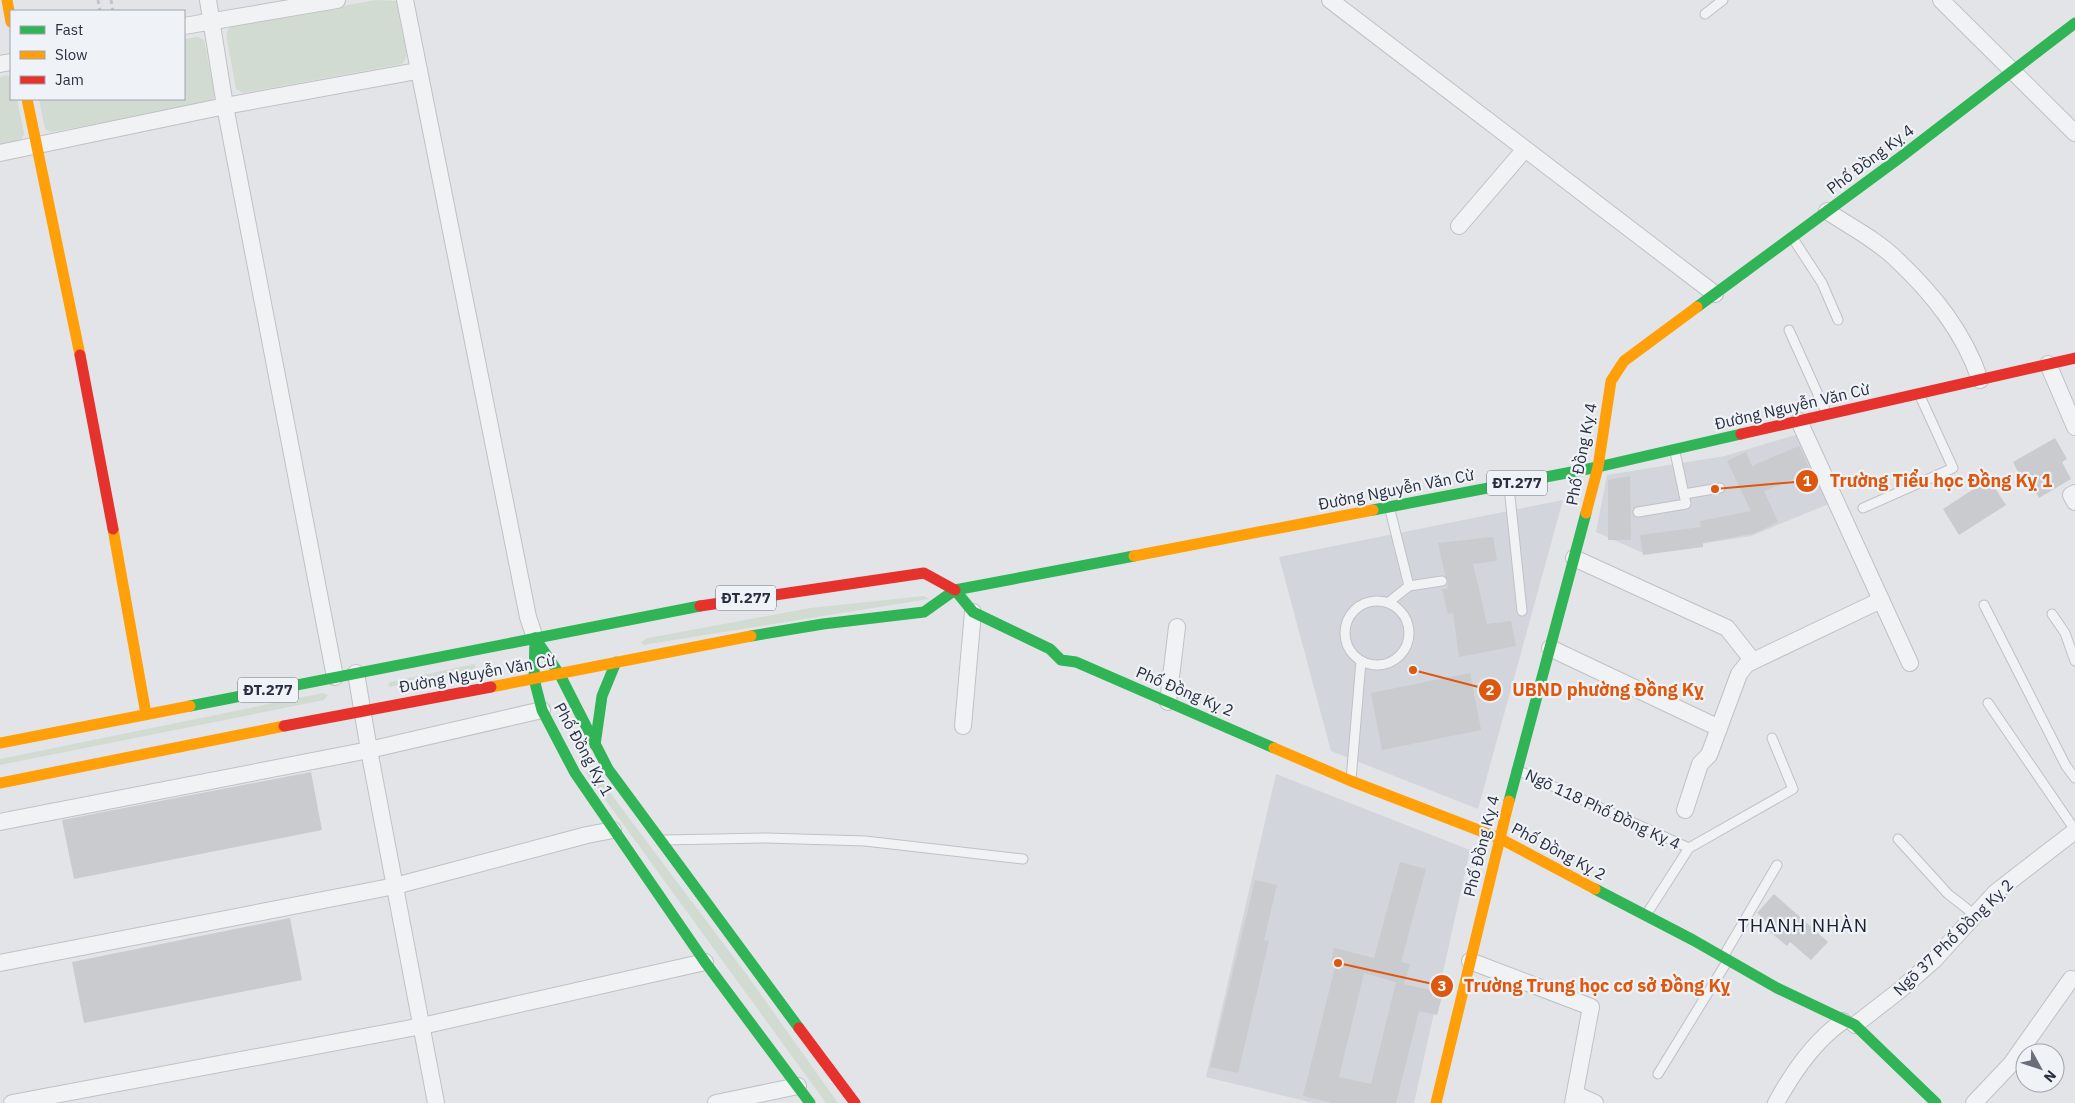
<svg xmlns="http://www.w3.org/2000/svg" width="2075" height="1103" font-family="'IBM Plex Sans',sans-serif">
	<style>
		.built { fill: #d2d5dc }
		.green { fill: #d2dbd2 }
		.building { fill: #c9cbcf; fill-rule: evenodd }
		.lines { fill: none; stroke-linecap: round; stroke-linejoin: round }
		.lane-casing { stroke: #bfc1c4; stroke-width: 11 }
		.street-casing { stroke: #bfc1c4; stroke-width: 18 }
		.path { stroke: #c4c5ca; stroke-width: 3; stroke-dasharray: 4 4; stroke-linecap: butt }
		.lane { stroke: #f1f2f4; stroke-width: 9 }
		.street { stroke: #f1f2f4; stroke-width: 16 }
		.fast { stroke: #30b455; stroke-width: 11 }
		.slow { stroke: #ff9f0a; stroke-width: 11 }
		.jam { stroke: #e5322d; stroke-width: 11 }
		.labels { text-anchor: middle; stroke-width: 4.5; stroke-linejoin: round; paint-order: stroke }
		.shield { fill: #eff2f6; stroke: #646a77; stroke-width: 1 }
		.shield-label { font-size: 15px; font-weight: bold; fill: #292f40 }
		.street-label { font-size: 16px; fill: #292f40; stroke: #eff2f6 }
		.quarter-label { font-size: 19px; letter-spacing: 1px; fill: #1b2031; stroke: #eff2f6 }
		.leader { fill: none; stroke: #de570f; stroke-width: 2 }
		.callout-dot { fill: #de570f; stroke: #eff2f6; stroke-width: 2 }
		.mark-label { font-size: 15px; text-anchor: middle; font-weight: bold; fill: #fff }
		.callout-label { font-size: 18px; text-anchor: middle; font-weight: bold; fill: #de570f; stroke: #eff2f6; stroke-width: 4.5; stroke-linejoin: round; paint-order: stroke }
	</style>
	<rect width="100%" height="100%" fill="#e2e4e7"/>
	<!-- built -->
	<g class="built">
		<polygon points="1802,433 1831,503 1751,536 1643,553 1596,532 1607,475 1725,456"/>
		<polygon points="1563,500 1478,809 1331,751 1279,557"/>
		<polygon points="1276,774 1470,850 1414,1103 1314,1103 1206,1077"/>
	</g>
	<!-- green -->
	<g class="green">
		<polygon points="376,0 396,1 407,56 402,64 243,93 236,89 226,34 230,26"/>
		<polygon points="198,37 204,40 215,96 211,103 51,132 45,129 39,99 184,99 184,39"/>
		<polygon points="7,75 11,78 11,99 17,99 24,134 20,142 0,145 0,77"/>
		<polygon points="924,596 929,599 643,645 641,642 648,638 810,608"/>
		<polygon points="474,664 476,667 472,671 390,687 388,685 390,682"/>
		<polygon points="323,693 328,695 324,700 0,765 0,759"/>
		<polygon points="588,770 596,774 747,975 838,1103 826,1103 586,773"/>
	</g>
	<!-- building -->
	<g class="building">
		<polygon points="2055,438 2067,459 2062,462 2071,479 2039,498 2029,480 2024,483 2013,462"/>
		<polygon points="1799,446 1811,472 1764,491 1778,522 1755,533 1703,543 1703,547 1643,555 1640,535 1701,527 1700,521 1751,511 1727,461 1746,452 1752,466"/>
		<polygon points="1630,476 1631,540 1608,540 1608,480"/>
		<polygon points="1989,479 2006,505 1959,535 1943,509"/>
		<polygon points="1493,537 1497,561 1473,564 1487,624 1511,621 1516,646 1459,657 1453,613 1448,614 1442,589 1447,589 1448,581 1445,575 1438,543"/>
		<polygon points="1470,673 1481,730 1382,750 1371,693"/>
		<polygon points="311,772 322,830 74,879 62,820"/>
		<path d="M1400,862L1426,869L1401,962L1410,964L1404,984L1443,993L1437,1015L1419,1011L1396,1103H1333L1303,1096L1336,963L1331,961L1334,948L1374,958ZM1364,973L1399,983L1396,982L1371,1084L1339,1077Z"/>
		<polygon points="1255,880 1277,885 1264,940 1269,941 1238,1073 1210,1067"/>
		<polygon points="1774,894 1828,942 1811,960 1790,942 1787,946 1769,931 1772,927 1757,913"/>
		<polygon points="290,918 302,980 84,1023 72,962"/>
	</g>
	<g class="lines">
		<!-- lane casing -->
		<g class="lane-casing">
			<g id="lane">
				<polyline points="1705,14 1723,0"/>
				<polyline points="1792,237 1822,283 1838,320"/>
				<polyline points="1789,330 1826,412"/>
				<polyline points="1509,487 1522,611"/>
				<polyline points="1684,494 1720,488"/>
				<polyline points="1863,508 1953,468 1920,396"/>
				<polyline points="1390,510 1409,586 1442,581"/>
				<polyline points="1638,512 1686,504 1675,452"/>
				<circle cx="1377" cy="633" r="32"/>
				<polyline points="1389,602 1409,586"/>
				<polyline points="1984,605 2066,766 2075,778"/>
				<polyline points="2052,614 2065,633 2075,661"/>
				<polyline points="1988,703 2075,830"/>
				<polyline points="1517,770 1689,848"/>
				<polyline points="1351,780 1361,661"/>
				<polyline points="1898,839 1948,894 1975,915"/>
				<polyline points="664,840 767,838 865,841 1023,859"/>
				<polyline points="1646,915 1689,848 1793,789 1772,738"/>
				<polyline points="1723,957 1777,865"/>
				<polyline points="1658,1074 1728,960"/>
			</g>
		</g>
		<!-- street casing -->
		<g class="street-casing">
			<g id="street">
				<polyline points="208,0 225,106 335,677"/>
				<polyline points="405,0 528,617 535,638"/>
				<polyline points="1330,0 1715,294"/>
				<polyline points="1941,0 2075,133"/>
				<polyline points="184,26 337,0"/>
				<polyline points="0,64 11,62"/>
				<polyline points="0,153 225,106 417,71"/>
				<path d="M1827,211C1849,226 1877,240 1896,259C1933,294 1964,332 1980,380"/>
				<polyline points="1459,226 1525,149"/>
				<polyline points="2048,364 2075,427"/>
				<polyline points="1799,421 1910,663"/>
				<polyline points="2075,493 2071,495 2075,502"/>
				<polyline points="1574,558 1727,628 1753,661"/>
				<polyline points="1550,648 1719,728"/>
				<polyline points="356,673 369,750 436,1103"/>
				<polyline points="1168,702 1177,627"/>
				<polyline points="963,726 973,612"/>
				<polyline points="1685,810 1700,764 1709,755 1739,674 1747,664 1881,600"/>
				<polyline points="0,822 369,750 542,710"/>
				<polyline points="1470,961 1591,1007 1573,1103"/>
				<polyline points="0,963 395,886 587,835 613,830"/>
				<polyline points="1855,1025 1900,990 1934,960 1996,892 2075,831"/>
				<polyline points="1575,1094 1595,1103"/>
				<polyline points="12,1103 422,1026 705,962"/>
				<polyline points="716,1103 798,1086"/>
				<path d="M1776,1103C1793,1072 1814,1041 1843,1021"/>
				<polyline points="1974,1103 2011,1064 2071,979"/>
			</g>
		</g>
		<!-- path -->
		<g class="path">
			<polyline points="98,0 100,11"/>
			<polyline points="111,0 113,11"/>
		</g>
		<!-- lane -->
		<use href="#lane" class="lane"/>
		<!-- street -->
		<use href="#street" class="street"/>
		<!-- fast -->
		<g class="fast">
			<polyline points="1697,307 1902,156 2075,23"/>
			<polyline points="1373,510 1598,467 1741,434"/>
			<polyline points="955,590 973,612 1050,649 1061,660 1076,662 1274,748"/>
			<polyline points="751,636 823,624 924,612 955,590 1134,556"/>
			<polyline points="535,638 560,675 608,769 799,1028"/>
			<polyline points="535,638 534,679 542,710 575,773 705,962 810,1103"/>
			<polyline points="190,706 700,606"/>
			<polyline points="595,745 602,696 616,662"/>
			<polyline points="1509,801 1586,513"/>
			<polyline points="1595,889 1693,940 1777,988 1855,1025 1936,1103"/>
		</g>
		<!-- slow -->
		<g class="slow">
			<polyline points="7,0 11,22"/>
			<polyline points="27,99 80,355"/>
			<polyline points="1586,513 1598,467 1611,381 1624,361 1697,307"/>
			<polyline points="113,529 146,714"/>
			<polyline points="1134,556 1373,510"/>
			<polyline points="491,687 751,636"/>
			<polyline points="0,743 190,706"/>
			<polyline points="1274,748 1351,781 1499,838 1595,889"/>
			<polyline points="0,783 284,726"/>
			<polyline points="1436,1103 1509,801"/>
		</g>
		<!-- jam -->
		<g class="jam">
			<polyline points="80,355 113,529"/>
			<polyline points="1741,434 2075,358"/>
			<polyline points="700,606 924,573 955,590"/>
			<polyline points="284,726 491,687"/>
			<polyline points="799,1028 855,1103"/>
		</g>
	</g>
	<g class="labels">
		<!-- shield labels -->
		<g class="shield">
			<rect x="1487" y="470.5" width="60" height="25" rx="4"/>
			<rect x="716" y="585.5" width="60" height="25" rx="4"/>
			<rect x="238" y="677.5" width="60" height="25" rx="4"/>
		</g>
		<g class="shield-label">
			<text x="1517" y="488">ĐT.277</text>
			<text x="746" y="603">ĐT.277</text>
			<text x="268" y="695">ĐT.277</text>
		</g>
		<!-- street labels -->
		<g class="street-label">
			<text transform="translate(1870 159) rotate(-37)" y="6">Phố Đồng Kỵ 4</text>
			<text transform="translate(1792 406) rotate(-13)" y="6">Đường Nguyễn Văn Cừ</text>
			<text transform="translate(1581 454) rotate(-79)" y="6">Phố Đồng Kỵ 4</text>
			<text transform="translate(1396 489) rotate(-11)" y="6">Đường Nguyễn Văn Cừ</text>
			<text transform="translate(477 673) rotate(-10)" y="6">Đường Nguyễn Văn Cừ</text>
			<text transform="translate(1185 691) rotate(23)" y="6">Phố Đồng Kỵ 2</text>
			<text transform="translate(584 749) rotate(61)" y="6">Phố Đồng Kỵ 1</text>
			<text transform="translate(1603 809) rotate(25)" y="6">Ngõ 118 Phố Đồng Kỵ 4</text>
			<text transform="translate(1481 846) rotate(-76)" y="6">Phố Đồng Kỵ 4</text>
			<text transform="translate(1559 851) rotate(28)" y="6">Phố Đồng Kỵ 2</text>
			<text transform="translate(1953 937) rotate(-44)" y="6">Ngõ 37 Phố Đồng Kỵ 2</text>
		</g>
		<!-- quarter labels -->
		<g class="quarter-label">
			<text x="1803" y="932">THANH NHÀN</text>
		</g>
	</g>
	<!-- callouts -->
	<path class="leader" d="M1715 489L1807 481M1413 670L1490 690M1338 963L1442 986"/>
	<g class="callout-dot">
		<circle cx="1715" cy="489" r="5"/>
		<circle cx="1413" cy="670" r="5"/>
		<circle cx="1338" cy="963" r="5"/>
		<circle cx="1807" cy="481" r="12"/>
		<circle cx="1490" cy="690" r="12"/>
		<circle cx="1442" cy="986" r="12"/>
	</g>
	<g class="mark-label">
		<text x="1807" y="486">1</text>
		<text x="1490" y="695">2</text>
		<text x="1442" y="991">3</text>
	</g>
	<g class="callout-label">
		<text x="1941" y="487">Trường Tiểu học Đồng Kỵ 1</text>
		<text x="1608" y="696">UBND phường Đồng Kỵ</text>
		<text x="1597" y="992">Trường Trung học cơ sở Đồng Kỵ</text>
	</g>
	<!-- legend -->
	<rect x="10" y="10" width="175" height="90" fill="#eff2f6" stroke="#a0a4ad"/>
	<rect x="20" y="26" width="25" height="8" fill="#30b455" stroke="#a0a4ad"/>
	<text x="55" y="35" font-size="15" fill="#292f40">Fast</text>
	<rect x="20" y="51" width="25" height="8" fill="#ff9f0a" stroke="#a0a4ad"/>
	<text x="55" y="60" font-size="15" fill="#292f40">Slow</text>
	<rect x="20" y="76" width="25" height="8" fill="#e5322d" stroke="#a0a4ad"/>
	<text x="55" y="85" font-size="15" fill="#292f40">Jam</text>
	<!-- north arrow -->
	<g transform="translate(2040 1068) rotate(130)"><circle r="24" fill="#eff2f6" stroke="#a0a4ad"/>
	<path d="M0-4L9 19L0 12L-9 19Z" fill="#6a6e7a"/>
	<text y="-8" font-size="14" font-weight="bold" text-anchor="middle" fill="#292f40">N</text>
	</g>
</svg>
